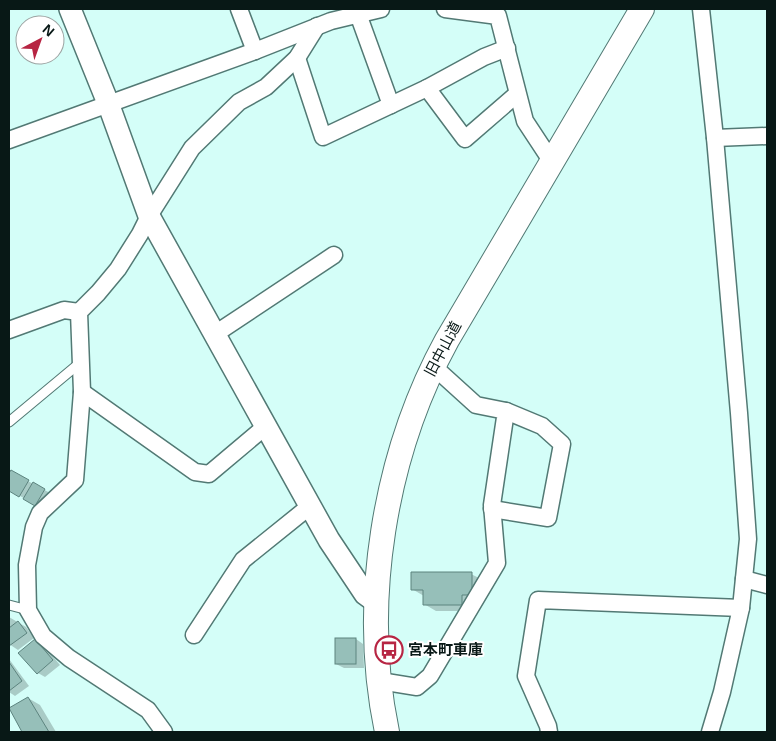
<svg xmlns="http://www.w3.org/2000/svg" width="776" height="741" font-family="Helvetica,'Noto Sans JP',sans-serif">
	<style>
		.shadow { fill: #0003 }
		.building { fill: #96bfb9; stroke: #5d847f }
		.lines { fill: none; stroke-linecap: round; stroke-linejoin: round }
		.service-casing { stroke: #527974; stroke-width: 11 }
		.minor-casing { stroke: #527974; stroke-width: 19 }
		.tertiary-casing { stroke: #527974; stroke-width: 24 }
		.secondary-casing { stroke: #527974; stroke-width: 26 }
		.service { stroke: #fff; stroke-width: 9 }
		.minor { stroke: #fff; stroke-width: 16 }
		.tertiary { stroke: #fff; stroke-width: 21 }
		.secondary { stroke: #fff; stroke-width: 24 }
		.labels { text-anchor: middle; stroke-width: 4; stroke-linejoin: round; paint-order: stroke }
		.street-label { font-size: 15px; fill: #081816; stroke: #fff }
		.poi-label { font-size: 15px; font-weight: bold; fill: #081816; stroke: #fff; text-anchor: start }
	</style>
	<rect width="100%" height="100%" fill="#d4fef8"/>
	<!-- shadow -->
	<g class="shadow">
		<polygon points="9,469 14,472 13,473 52,494 44,509 9,490"/>
		<polygon points="471,574 483,580 474,611 436,611 424,604 424,596 412,589"/>
		<polygon points="9,617 26,627 34,638 18,650 9,644"/>
		<polygon points="356,639 363,644 364,668 344,668 336,664"/>
		<polygon points="35,640 43,645 60,665 45,677 38,673"/>
		<polygon points="9,659 29,686 15,696 9,692"/>
		<polygon points="28,698 40,705 56,732 23,732 10,709"/>
	</g>
	<!-- building -->
	<g class="building">
		<polygon points="11,470 29,480 19,497 9,491 9,473"/>
		<polygon points="33,482 45,489 35,506 23,499"/>
		<polygon points="411,572 472,572 472,595 462,595 462,605 423,605 423,590 411,590"/>
		<polygon points="18,621 27,633 9,646 9,628"/>
		<rect x="335" y="638" width="21" height="26"/>
		<polygon points="35,639 53,660 37,674 18,653"/>
		<polygon points="9,662 22,681 9,691"/>
		<polygon points="28,697 49,732 22,732 9,708"/>
	</g>
	<g class="lines">
		<!-- service casing -->
		<g class="service-casing">
			<g id="service">
				<polyline points="9,422 81,362"/>
				<polyline points="9,605 28,610"/>
			</g>
		</g>
		<!-- minor casing -->
		<g class="minor-casing">
			<g id="minor">
				<polyline points="239,9 255,51"/>
				<polyline points="445,9 498,16 525,121 552,162"/>
				<polyline points="701,9 715,138 739,413 748,539 741,608 722,692 710,732"/>
				<polyline points="358,14 391,105"/>
				<polyline points="297,58 323,137 427,88 484,57 507,48"/>
				<polyline points="427,88 465,139 517,94"/>
				<polyline points="715,138 767,136"/>
				<polyline points="9,140 255,51 331,21 381,9"/>
				<polyline points="9,330 64,310 79,312"/>
				<polyline points="215,334 334,255"/>
				<polyline points="82,392 195,472 209,474 266,426"/>
				<polyline points="492,509 548,518 562,444 542,426 506,411"/>
				<polyline points="744,579 767,585"/>
				<polyline points="194,635 243,560 310,506"/>
				<polyline points="380,681 417,687 430,676 497,563 492,505 506,411 476,405 433,366"/>
				<polyline points="164,732 148,710 69,658 43,636 28,610 27,565 34,527 40,513 75,480 82,392 79,312 98,293 118,269 140,234 149,216 192,148 239,102 266,87 297,58 317,26"/>
				<polyline points="549,732 548,726 526,676 538,600 741,608"/>
			</g>
		</g>
		<!-- tertiary casing -->
		<g class="tertiary-casing">
			<polyline id="tertiary" points="70,9 108,103 149,216 329,540 365,594 376,602"/>
		</g>
		<!-- secondary casing -->
		<g class="secondary-casing">
			<path id="secondary" d="M387,732C360,603 384,455 447,340L642,9"/>
		</g>
		<!-- service -->
		<use href="#service" class="service"/>
		<!-- minor -->
		<use href="#minor" class="minor"/>
		<!-- tertiary -->
		<use href="#tertiary" class="tertiary"/>
		<!-- secondary -->
		<use href="#secondary" class="secondary"/>
	</g>
	<!-- icons -->
	<defs>
		<g id="bus-ring" transform="scale(1.4375)"><circle r="9.5" fill="#fff" stroke="#b72543" stroke-width="1.5"/><path d="M-5-6H5V4H4V6H2V4H-2V6H-4V4H-5ZM-3.5-4V0h7V-4ZM-3.5 1.2v1.5H-2V1.2ZM2 1.2v1.5H3.5V1.2Z" fill="#b72543"/></g>
	</defs>
	<g fill-rule="evenodd">
		<use href="#bus-ring" x="389" y="650"/>
	</g>
	<g class="labels">
		<!-- street labels -->
		<g class="street-label">
			<text transform="translate(443 349) rotate(-62)" y="5">旧中山道</text>
		</g>
		<!-- poi labels -->
		<g class="poi-label">
			<text x="408" y="655">宮本町車庫</text>
		</g>
	</g>
	<!-- border -->
	<rect width="776" height="741" fill="none" stroke="#081816" stroke-width="20"/>
	<!-- north arrow -->
	<g transform="translate(40 40) rotate(41)"><circle r="24" fill="#ffffff" stroke="#9ca3a2"/>
	<path d="M0-4L9 19L0 12L-9 19Z" fill="#b72543"/>
	<text y="-8" font-size="14" font-weight="bold" text-anchor="middle" fill="#081816">N</text>
	</g>
</svg>
